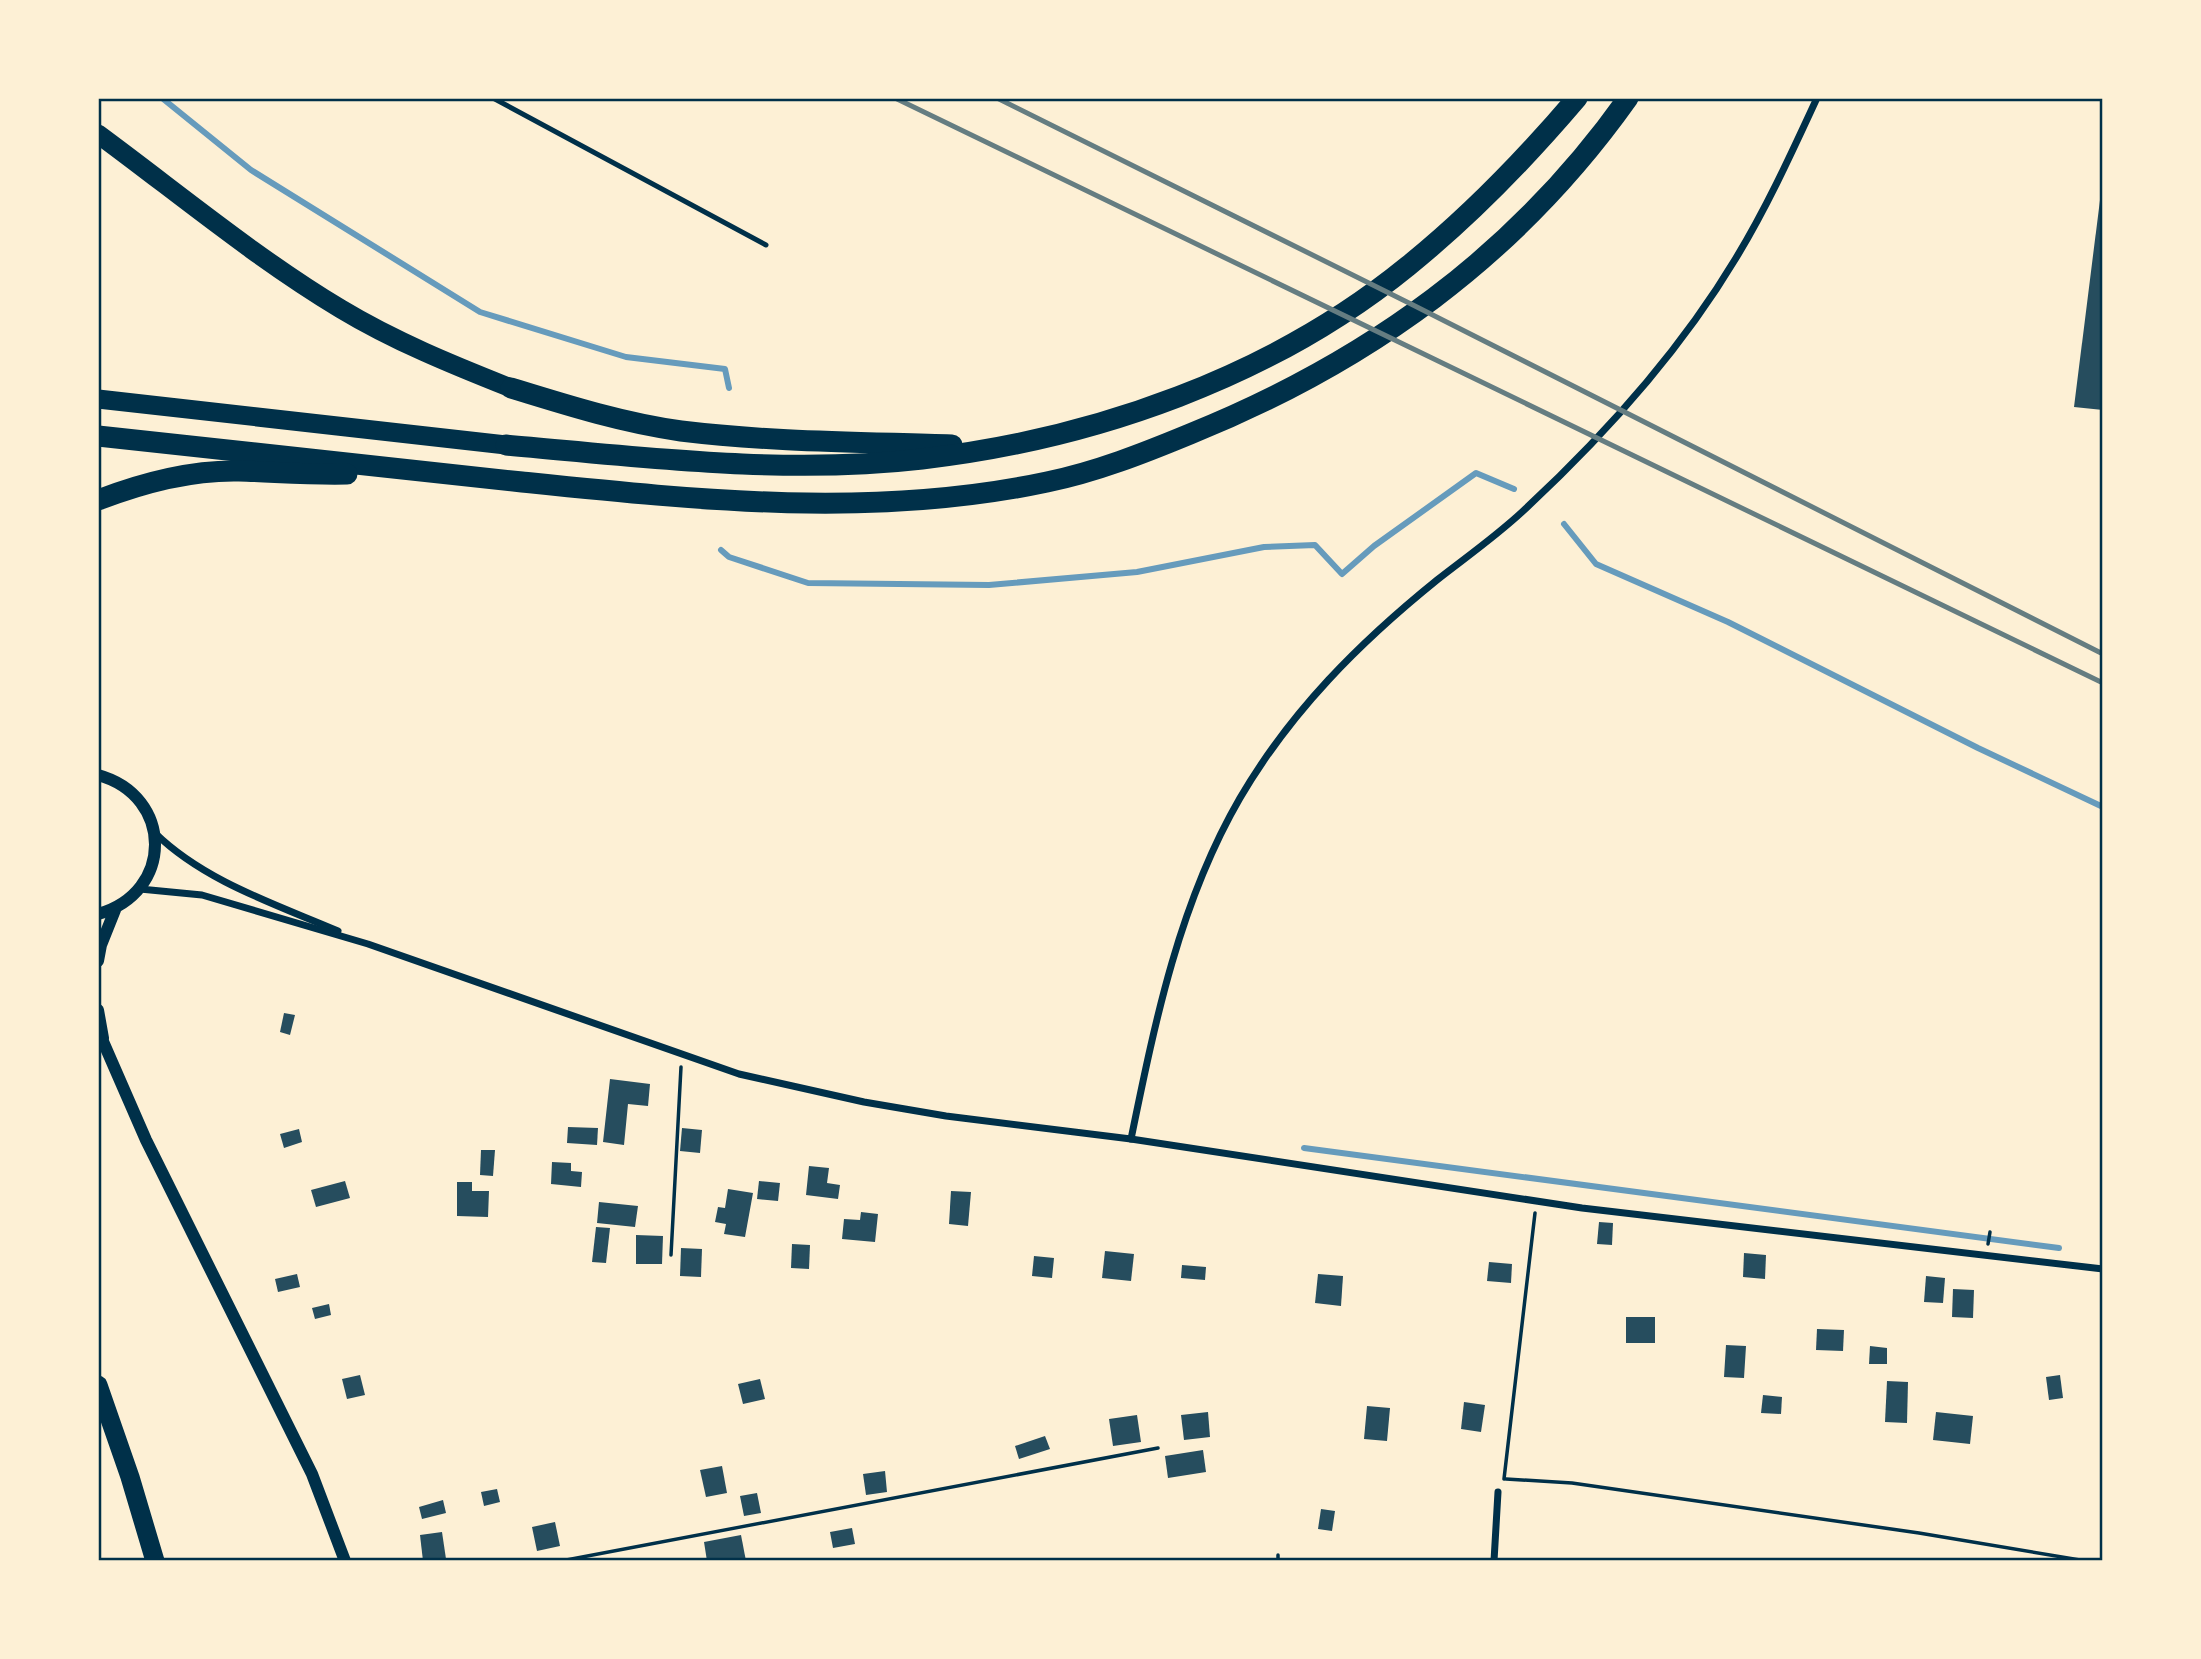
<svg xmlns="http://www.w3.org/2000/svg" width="2201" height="1659" font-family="'DM Sans',sans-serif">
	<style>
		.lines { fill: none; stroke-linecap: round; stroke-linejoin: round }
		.stream { stroke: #669bbc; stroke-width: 6 }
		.building { fill: #264d5e }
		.path { stroke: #003049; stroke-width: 3.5 }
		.service { stroke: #003049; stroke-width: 5 }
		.minor { stroke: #003049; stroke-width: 7 }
		.tertiary { stroke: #003049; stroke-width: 12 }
		.trunk { stroke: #003049; stroke-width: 19 }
		.motorway { stroke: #003049; stroke-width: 21 }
		.rail { stroke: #657d81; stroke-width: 5 }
		.neatline { fill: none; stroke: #003049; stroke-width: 2.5 }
	</style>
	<rect width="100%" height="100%" fill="#fdf0d5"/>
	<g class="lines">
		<!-- stream -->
		<g class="stream">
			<polyline points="162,98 251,170 480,312 626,357 725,369 729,388"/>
			<polyline points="1564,524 1596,564 1728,622 1978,748 2103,807"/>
			<polyline points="721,550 729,557 808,583 989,585 1137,572 1264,547 1315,545 1342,574 1374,546 1476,473 1514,489"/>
			<polyline points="1304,1148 2059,1248"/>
		</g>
	</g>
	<!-- building -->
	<g class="building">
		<polygon points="2101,192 2103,192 2103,410 2074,407"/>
		<polygon points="284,1013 295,1015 290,1035 280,1032"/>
		<polygon points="610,1079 650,1084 648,1106 628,1104 624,1145 603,1142"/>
		<polygon points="568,1127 598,1128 597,1145 567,1143"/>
		<polygon points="682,1128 702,1130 700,1153 680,1151"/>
		<polygon points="299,1129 302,1142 284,1148 280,1134"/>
		<polygon points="481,1150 495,1150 493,1176 480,1175"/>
		<polygon points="552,1162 571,1163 571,1171 582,1172 581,1187 551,1184"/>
		<polygon points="809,1166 829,1168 827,1183 840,1185 838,1199 806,1195"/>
		<polygon points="345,1181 350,1198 316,1207 311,1190"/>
		<polygon points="759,1181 780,1183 778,1201 757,1199"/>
		<polygon points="457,1182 472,1182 472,1191 489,1191 488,1217 457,1216"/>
		<polygon points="728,1189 753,1193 745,1237 724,1234 726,1224 715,1222 718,1207 725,1208"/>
		<polygon points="951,1191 971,1192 968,1226 949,1224"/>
		<polygon points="599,1202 638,1206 635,1227 597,1223"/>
		<polygon points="861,1212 878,1214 875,1242 842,1239 844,1219 860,1220"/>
		<polygon points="1599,1222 1613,1223 1612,1245 1597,1244"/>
		<polygon points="596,1227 610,1228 606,1263 592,1262"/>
		<polygon points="636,1235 663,1236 662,1264 636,1264"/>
		<polygon points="792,1244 810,1245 809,1269 791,1268"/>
		<polygon points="681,1248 702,1249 701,1277 680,1276"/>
		<polygon points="1105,1251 1134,1254 1131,1281 1102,1278"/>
		<polygon points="1744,1253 1766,1255 1765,1279 1743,1277"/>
		<polygon points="1034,1256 1054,1258 1052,1278 1032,1276"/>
		<polygon points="1489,1262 1512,1264 1511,1283 1487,1281"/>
		<polygon points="1182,1265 1206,1267 1205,1280 1181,1278"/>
		<polygon points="297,1274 300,1287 278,1292 275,1279"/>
		<polygon points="1318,1274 1343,1276 1341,1306 1315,1303"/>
		<polygon points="1926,1276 1945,1278 1943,1303 1924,1302"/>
		<polygon points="1953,1289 1974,1290 1973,1318 1952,1317"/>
		<polygon points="329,1304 331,1315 315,1319 312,1308"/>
		<rect x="1626" y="1317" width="29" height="26"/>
		<polygon points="1817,1329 1844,1330 1843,1351 1816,1350"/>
		<polygon points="1726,1345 1746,1346 1744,1378 1724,1377"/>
		<polygon points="1870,1346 1887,1348 1887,1364 1869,1364"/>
		<polygon points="360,1375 365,1395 347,1399 342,1379"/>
		<polygon points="2060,1375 2063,1398 2049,1400 2046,1377"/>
		<polygon points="760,1379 765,1399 743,1404 738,1384"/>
		<polygon points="1887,1381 1908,1382 1907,1423 1885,1422"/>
		<polygon points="1763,1395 1782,1397 1781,1414 1761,1413"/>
		<polygon points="1464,1402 1485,1405 1481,1432 1461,1429"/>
		<polygon points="1367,1406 1390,1408 1387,1441 1364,1439"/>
		<polygon points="1208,1412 1210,1437 1184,1440 1181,1415"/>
		<polygon points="1936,1412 1973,1416 1970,1444 1933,1440"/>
		<polygon points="1137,1415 1141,1442 1113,1446 1109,1419"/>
		<polygon points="1045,1436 1050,1449 1019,1459 1015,1446"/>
		<polygon points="1203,1450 1206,1472 1168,1478 1165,1456"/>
		<polygon points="722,1466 727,1493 706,1497 700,1470"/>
		<polygon points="885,1471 887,1492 866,1495 863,1474"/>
		<polygon points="497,1489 500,1502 484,1506 481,1492"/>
		<polygon points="757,1493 761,1513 744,1516 740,1496"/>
		<polygon points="443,1500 446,1513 422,1519 419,1507"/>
		<polygon points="1321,1509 1335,1511 1332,1531 1318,1529"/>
		<polygon points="555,1522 560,1546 537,1551 532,1527"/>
		<polygon points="852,1528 855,1544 833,1548 830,1532"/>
		<polygon points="442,1532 446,1559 423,1561 420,1535"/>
		<polygon points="741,1535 746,1561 707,1561 704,1542"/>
	</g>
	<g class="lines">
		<!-- path -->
		<g class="path">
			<polyline points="1988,1244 1990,1232"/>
			<polyline points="671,1255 681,1067"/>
			<polyline points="1504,1479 1535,1213"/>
			<polyline points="1506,1479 1572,1483 1919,1533 2086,1561"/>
			<polyline points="561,1561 1158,1448"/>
			<polyline points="1278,1561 1278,1555"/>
		</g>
		<!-- service -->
		<polyline class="service" points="493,98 766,245"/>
		<!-- minor -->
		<g class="minor">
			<path d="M155,833C204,881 275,904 338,931"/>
			<polyline points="140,889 202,895 368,944 739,1074 864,1102 946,1116 1131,1139 1582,1208 2103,1269"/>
			<path d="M1131,1139C1155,1022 1179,903 1240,798C1291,711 1359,643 1437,580C1465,558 1495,537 1522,512C1603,437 1679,353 1736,258C1767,207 1792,152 1817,98"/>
			<polyline points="1494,1561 1498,1492"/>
		</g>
		<!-- tertiary -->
		<g class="tertiary">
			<path d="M98,775C174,796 174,893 98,914"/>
			<polyline points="98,961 101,945 115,910"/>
			<polyline points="98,1010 103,1038"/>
			<polyline points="98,1030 146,1140 312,1474 345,1561"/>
		</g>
		<!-- trunk -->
		<g class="trunk">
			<path d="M98,134C178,193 256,258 341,309C394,341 453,365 511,388"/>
			<polyline points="98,399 506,445"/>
			<polyline points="98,1385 130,1477 155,1561"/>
		</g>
		<!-- motorway -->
		<g class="motorway">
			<path d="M511,388C566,405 623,423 681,431C771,442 862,442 952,445"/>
			<path d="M98,436C239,451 381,467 522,482C696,500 874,519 1047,482C1096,472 1144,453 1190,434C1368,362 1516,256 1628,98"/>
			<path d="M506,445C642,457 785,475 922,459C1094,439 1272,377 1408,266C1470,216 1526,158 1577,98"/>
			<path d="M98,500C142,483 192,470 239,471C275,472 311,475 347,474"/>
		</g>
		<!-- rail -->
		<g class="rail">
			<polyline points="895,98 2103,683"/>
			<polyline points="997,98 1411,304 2103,654"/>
		</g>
	</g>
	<!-- border -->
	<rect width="2201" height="1659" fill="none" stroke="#fdf0d5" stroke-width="200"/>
	<rect x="100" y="100" width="2001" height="1459" class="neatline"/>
</svg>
